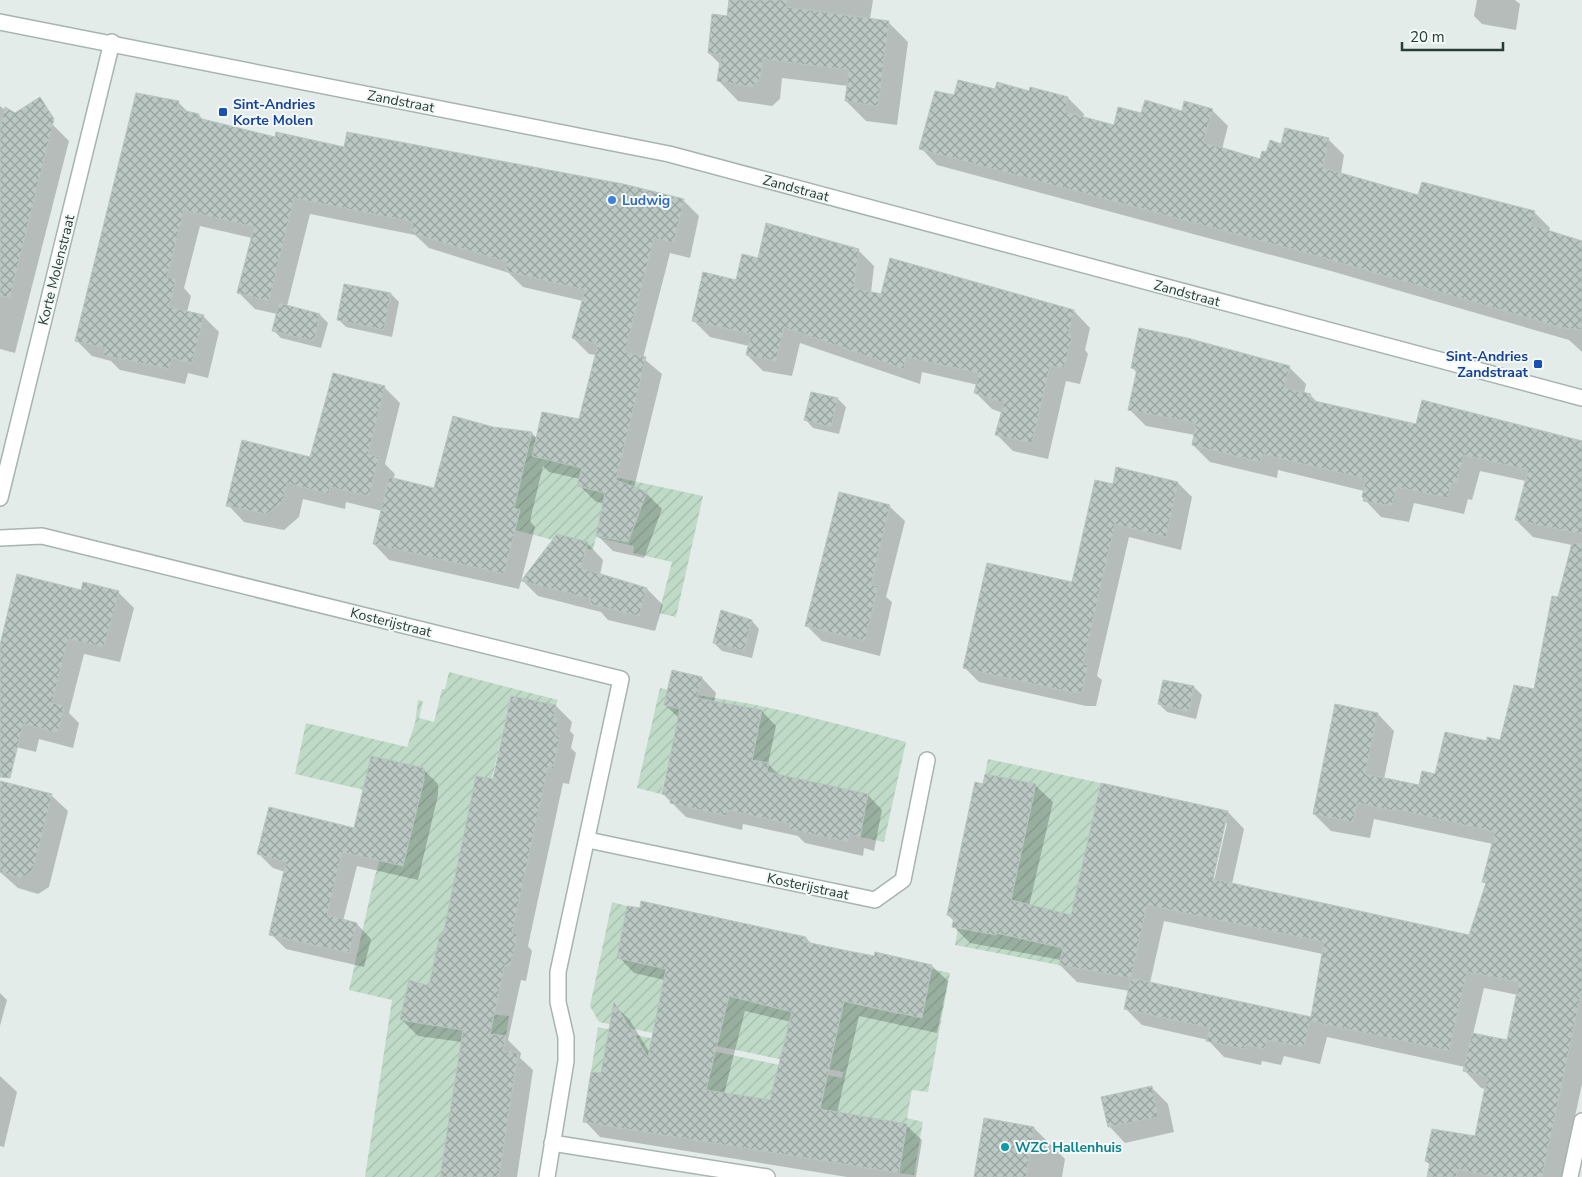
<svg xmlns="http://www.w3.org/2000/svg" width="1582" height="1177" font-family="'Nunito Sans',sans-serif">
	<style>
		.garden { fill: url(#garden-furrows) }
		.shadow { fill: #0003; fill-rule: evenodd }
		.building { fill: url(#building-cross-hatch); stroke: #b7c5c0; fill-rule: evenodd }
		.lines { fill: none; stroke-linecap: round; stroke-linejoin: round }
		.street-casing { stroke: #a7b4b0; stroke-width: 18 }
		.street { stroke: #fff; stroke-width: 15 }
		.transit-dot { fill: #1a4fb4; stroke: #f4f9f7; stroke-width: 2 }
		.shop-dot { fill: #3f7fe0; stroke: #f4f9f7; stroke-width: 2 }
		.culture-dot { fill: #0f9aa8; stroke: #f4f9f7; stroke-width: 2 }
		.labels { text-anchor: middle; stroke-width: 4; stroke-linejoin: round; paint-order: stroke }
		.street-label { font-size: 14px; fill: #253c37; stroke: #f4f9f7 }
		.transit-label { font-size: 14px; font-weight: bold; fill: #164399; stroke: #f4f9f7; text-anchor: start }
		.shop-label { font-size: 14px; font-weight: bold; fill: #366cbe; stroke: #f4f9f7; text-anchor: start }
		.culture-label { font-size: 14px; font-weight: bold; fill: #0d838f; stroke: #f4f9f7; text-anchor: start }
	</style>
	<defs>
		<pattern id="garden-furrows" width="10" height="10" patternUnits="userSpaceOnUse" patternTransform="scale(1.25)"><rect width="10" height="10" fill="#bfdbc8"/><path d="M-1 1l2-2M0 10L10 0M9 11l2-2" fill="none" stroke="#a4bdac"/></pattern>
		<pattern id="building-cross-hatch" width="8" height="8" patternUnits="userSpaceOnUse" patternTransform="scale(1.25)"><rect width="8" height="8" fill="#bac7c2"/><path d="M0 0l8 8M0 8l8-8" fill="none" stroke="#97a39e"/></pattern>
	</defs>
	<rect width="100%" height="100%" fill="#e4ece9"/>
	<!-- garden -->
	<g class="garden">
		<polygon points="496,427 568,445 610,476 703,496 676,617 659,613 672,562 633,553 634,546 596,537 593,550 570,544 572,538 558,534 553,540 515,530 520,510 485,500 486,466"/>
		<polygon points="449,672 558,700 556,705 511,696 455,938 440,934 431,978 490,1014 509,1016 506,1036 463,1030 440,1177 365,1177 392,1000 349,990 374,879 399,798 295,774 306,723 407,747 415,723 418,700 423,701 419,718 434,722 442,689 445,689"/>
		<path d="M660,688C695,696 730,699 765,707C812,717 859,729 906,742L884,842L860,837L868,794L767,773L768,763L752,760L750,769L679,734L674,737L661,794L637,788Z"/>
		<path d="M988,759L1101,783L1071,915L1043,943L1063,948L1059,965L955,945L958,928L995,935C1008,885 1034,835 1029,783L985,774Z"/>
		<polygon points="612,902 627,906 619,951 898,1014 899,1012 922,1018 932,969 950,973 928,1092 912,1090 907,1118 923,1122 914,1175 899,1173 906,1124 591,1072 598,1027 842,1078 843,1072 599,1022 590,1006"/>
	</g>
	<!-- shadow -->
	<g class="shadow">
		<polygon points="730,0 873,0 870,19 888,22 908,42 897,125 866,121 846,101 848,86 782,78 780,99 772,106 738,101 719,81 721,65 709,53 728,17"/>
		<polygon points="1477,0 1515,0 1520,4 1516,30 1482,24 1474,16"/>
		<polygon points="1031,88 1068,98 1084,114 1083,118 1114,126 1142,115 1212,110 1228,126 1222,149 1256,166 1263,153 1267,154 1282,145 1328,139 1344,155 1341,174 1419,197 1534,212 1550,228 1549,232 1582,243 1582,352 1569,340 1331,271 937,165 921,148 955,97 996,91 1030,92"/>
		<polygon points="178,102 189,113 199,115 204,121 276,139 683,200 699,216 690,258 670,253 643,358 662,374 634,488 646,493 662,509 644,558 613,551 597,535 604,504 595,501 579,485 580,479 549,472 543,466 530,521 535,527 519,589 389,560 374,544 382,511 346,502 345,509 303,499 299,517 284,530 244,522 228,505 310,458 384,387 400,403 385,464 395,474 393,479 435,489 486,426 532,433 537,439 580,421 597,355 589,354 573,338 583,301 523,287 509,273 429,248 415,235 310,214 287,306 320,315 328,323 321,348 281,338 273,330 277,314 255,309 239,293 252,238 200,226 184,288 191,296 187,312 203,316 219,332 208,378 188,373 185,384 120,370 111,361 92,356 76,340"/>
		<polygon points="0,106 16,119 53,125 69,141 15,353 0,349"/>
		<polygon points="858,250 874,266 871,293 1074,311 1090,328 1085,350 1088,354 1080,384 1066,381 1048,459 1013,451 997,435 1003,413 992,409 976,393 978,385 922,372 920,384 800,343 792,376 763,371 747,355 749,346 710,337 694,321 759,259"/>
		<polygon points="391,294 399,302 392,337 346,327 338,319"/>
		<path d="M1132,367H1289L1306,384L1304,394L1310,395L1318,403L1417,426L1582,442V1084L1562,1177H1428L1431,1166L1426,1161L1476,1137L1486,1089L1481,1088L1465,1071V1067L1327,1037L1320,1064L1284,1056L1281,1065L1262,1061L1261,1065L1224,1057L1208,1040L1142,1025L1126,1009L1130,991L1077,982L1060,965L1061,960L970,943L953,926L954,921L948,915L986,775L1036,786L1053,802L1029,906L1071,916L1228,812L1244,829L1232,884L1470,936L1486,884L1484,881L1493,844L1374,819L1370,838L1331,831L1314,814L1336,706L1378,714L1394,731L1384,779L1420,786L1488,743L1501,741L1535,691L1572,545L1533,537L1516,520L1526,481L1480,471L1472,500L1468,499L1464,514L1414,503L1409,522L1381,517L1365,500L1364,491L1278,470L1277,478L1210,462L1193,445L1195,435L1146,426L1129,409L1137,373ZM1224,823H1227L1213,885H1211ZM1164,921L1323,954L1312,1019L1150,983ZM1484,988L1518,995L1508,1042L1473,1034Z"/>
		<polygon points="812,393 838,399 846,407 839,434 813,428 806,420"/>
		<polygon points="1117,468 1178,483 1192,497 1181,550 1129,537 1097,676 1102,680 1096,706 1086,706 979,682 965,668 1073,584 1114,486"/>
		<polygon points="889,506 905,521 886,597 892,602 880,656 822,641 807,626"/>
		<polygon points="587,543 603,560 600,575 647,589 663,605 655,631 608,620 601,612 538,596 522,580"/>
		<polygon points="118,592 134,608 120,662 84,654 69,713 79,723 73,748 39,739 36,752 0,743 0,650"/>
		<polygon points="752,621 759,629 752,658 722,651 714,643"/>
		<polygon points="673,671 702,678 716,693 714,702 762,711 776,726 768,764 781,777 868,795 882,810 874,851 864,848 863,856 805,843 798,836 743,824 742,830 686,817 663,794 679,718 665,705"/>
		<polygon points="1194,687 1202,695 1196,719 1167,712 1159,704"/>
		<polygon points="512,697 556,706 572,722 570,731 574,735 571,748 576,753 569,784 563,783 528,946 532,951 526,981 521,980 508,1040 521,1053 520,1058 533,1070 517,1177 441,1177 462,1042 418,1036 402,1020 430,988 444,936 494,781"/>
		<polygon points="423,769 438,784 438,795 418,880 357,866 343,921 357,924 371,939 364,967 286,949 271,934 285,872 273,868 258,853 355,829"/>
		<polygon points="0,782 51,795 68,811 49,887 38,894 18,888 0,872"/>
		<path d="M806,938L812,944L848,953L932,966L948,981L937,1033L859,1016L837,1113L906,1125L922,1140L916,1177H847L600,1137L585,1121L603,1075L614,1005L629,1019L650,1053L665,980L634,973L619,957ZM745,1011L791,1022L771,1102L724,1094Z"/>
		<polygon points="0,993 7,1000 0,1026"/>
		<polygon points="0,1076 17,1092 4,1147 0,1146"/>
		<polygon points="1152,1088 1168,1104 1174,1132 1125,1143 1109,1126"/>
		<polygon points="1034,1128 1065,1159 1062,1177 975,1177"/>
	</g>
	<!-- building -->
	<g class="building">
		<polygon points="729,0 787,0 786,7 889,21 878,106 845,101 849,70 763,59 760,79 752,87 717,81 721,55 708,53 712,14 727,16"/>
		<polygon points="958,80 995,89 997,82 1029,91 1030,87 1068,97 1065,112 1114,125 1118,107 1141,113 1145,100 1182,111 1184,101 1213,109 1203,142 1260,159 1262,151 1266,152 1270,140 1281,144 1285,128 1329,138 1323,168 1418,195 1422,182 1535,211 1531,225 1582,241 1582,330 1563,328 1314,255 919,149 935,91 954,95"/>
		<polygon points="136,93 179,101 177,109 199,114 198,118 275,137 276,132 344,147 347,132 623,184 684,199 674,243 654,238 625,352 646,357 616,480 647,492 628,542 596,536 605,493 577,486 582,468 532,456 542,412 579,419 598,344 572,338 585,290 505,271 507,262 411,233 413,222 294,198 269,301 237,293 254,227 184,210 167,277 176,279 169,307 204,315 192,363 172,358 169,369 103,355 105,348 75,341"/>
		<polygon points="40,97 54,119 10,297 0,296 0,128 5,107 15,113"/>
		<polygon points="766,223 859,249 854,288 881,294 890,258 1074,310 1069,332 1072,337 1064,368 1050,366 1032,443 995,435 1004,403 974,393 979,373 906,357 904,369 784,327 776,361 746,355 751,334 692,321 703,272 736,280 742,254 758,258"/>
		<polygon points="344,284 391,293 384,330 337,320"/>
		<polygon points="279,303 320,314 314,341 272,331"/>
		<polygon points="1139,328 1187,338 1290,366 1284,388 1311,394 1310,400 1416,424 1422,400 1582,441 1582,534 1515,520 1528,470 1464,455 1456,484 1451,483 1448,498 1397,487 1392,506 1363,501 1364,498 1362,497 1366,479 1262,454 1260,462 1192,445 1196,423 1128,410 1137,369 1131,368"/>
		<polygon points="333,373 385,386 368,454 379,457 369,496 330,487 329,494 287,483 283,501 267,514 226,506 242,440 310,457"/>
		<polygon points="811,392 838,398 831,427 804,420"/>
		<polygon points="453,416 493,427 532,432 514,508 520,510 504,574 373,544 389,477 434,488"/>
		<polygon points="1116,467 1178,482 1166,537 1115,524 1083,664 1088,665 1082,692 1070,692 963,668 987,563 1072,582 1095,480 1113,484"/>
		<polygon points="839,492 890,505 871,585 878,586 865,641 805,626"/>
		<polygon points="557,534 588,542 581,568 647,588 639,616 590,604 591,599 521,581"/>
		<path d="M1572,543L1582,544V989L1542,1177H1494L1458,1169L1456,1177H1427L1430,1163L1425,1161L1432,1129L1475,1136L1487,1077L1463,1071L1472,1033L1507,1040L1519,982L1467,972L1449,1051L1310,1021L1304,1047L1267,1040L1265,1049L1245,1045L1244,1049L1206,1041L1210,1028L1124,1009L1131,978L1059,965L1063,948L996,933V935L952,927L954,917L947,915L962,843L975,782L983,784L985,774L1036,784L1011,900L1071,915L1101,783L1228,811L1213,879L1469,935L1486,883L1482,882L1495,832L1395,809V811L1357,803L1353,822L1313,814L1335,704L1378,713L1365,774L1419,785L1422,771L1435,774L1445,732L1487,741V737L1500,740L1514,685L1534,689L1552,596L1558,597ZM1147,905L1324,942L1311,1017L1131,978Z"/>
		<polygon points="17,574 81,590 83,582 119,591 104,647 68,639 52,703 64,706 58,733 23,724 10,778 0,777 0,645"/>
		<polygon points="721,610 752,620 744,651 713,643"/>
		<polygon points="672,670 702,677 697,698 762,710 752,760 769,763 767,772 868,794 860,837 850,834 848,842 789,829 790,824 728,810 727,816 670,803 671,796 662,794 680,709 664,705"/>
		<polygon points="1163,680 1194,686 1189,712 1158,704"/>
		<polygon points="511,696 556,705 554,718 559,718 555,735 560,736 553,769 548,767 512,933 517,934 514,950 510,966 505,965 490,1034 506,1036 503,1051 518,1053 499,1177 440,1177 463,1030 400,1020 409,980 429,986 440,934 443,935 476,776 493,779"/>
		<polygon points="371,756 424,768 424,780 403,866 342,852 327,915 357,923 349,953 269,935 286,862 257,854 269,807 354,828"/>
		<polygon points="0,781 52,794 33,870 22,878 0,872"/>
		<path d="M641,901L806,937V942L848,951L874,956L875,952L932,965L922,1018L844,1001L820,1109L907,1124L899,1173L583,1122L591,1072L601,1073L614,1002L648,1057L666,969L617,958L627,906L640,908ZM729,996L792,1012L770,1100L706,1090Z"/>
		<polygon points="1152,1086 1158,1117 1108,1127 1101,1097"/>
		<polygon points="984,1118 1034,1127 1026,1177 974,1177"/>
	</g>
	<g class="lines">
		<!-- street casing -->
		<g class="street-casing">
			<g id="street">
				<polyline points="0,22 669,154 1582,398"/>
				<polyline points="0,498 112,42"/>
				<polyline points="0,538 42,536 621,679 558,972 558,1002 566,1037 566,1061 547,1177"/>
				<polyline points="588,840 875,900 903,880 927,760"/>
				<polyline points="552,1143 767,1177"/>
				<polyline points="1570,1177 1582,1121"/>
			</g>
		</g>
		<!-- street -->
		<use href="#street" class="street"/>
	</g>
	<!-- markers -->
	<g class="transit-dot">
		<rect x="218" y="107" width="10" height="10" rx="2.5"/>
		<rect x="1533" y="359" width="10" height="10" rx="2.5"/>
	</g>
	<circle class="shop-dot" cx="612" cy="200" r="5"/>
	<circle class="culture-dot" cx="1005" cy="1147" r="5"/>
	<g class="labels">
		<!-- street labels -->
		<g class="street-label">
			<text transform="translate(401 101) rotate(11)" y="5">Zandstraat</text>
			<text transform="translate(796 188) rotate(15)" y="5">Zandstraat</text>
			<text transform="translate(56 270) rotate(-76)" y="5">Korte Molenstraat</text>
			<text transform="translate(1187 293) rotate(15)" y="5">Zandstraat</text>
			<text transform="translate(391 622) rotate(14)" y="5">Kosterijstraat</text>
			<text transform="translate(808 886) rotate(12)" y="5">Kosterijstraat</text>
		</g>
		<!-- transit labels -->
		<g class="transit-label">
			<text x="233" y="109">Sint-Andries<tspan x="233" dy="16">Korte Molen</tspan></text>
			<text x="1528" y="361" text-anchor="end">Sint-Andries<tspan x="1528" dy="16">Zandstraat</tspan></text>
		</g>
		<!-- shop labels -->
		<g class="shop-label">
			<text x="622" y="205">Ludwig</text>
		</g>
		<!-- culture labels -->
		<g class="culture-label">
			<text x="1015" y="1152">WZC Hallenhuis</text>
		</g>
	</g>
	<!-- scale -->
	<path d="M1402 42v8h101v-8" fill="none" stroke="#253c37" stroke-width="2.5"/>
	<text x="1410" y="42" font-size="15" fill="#253c37" stroke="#f4f9f7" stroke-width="4" paint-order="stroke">20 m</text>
</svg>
